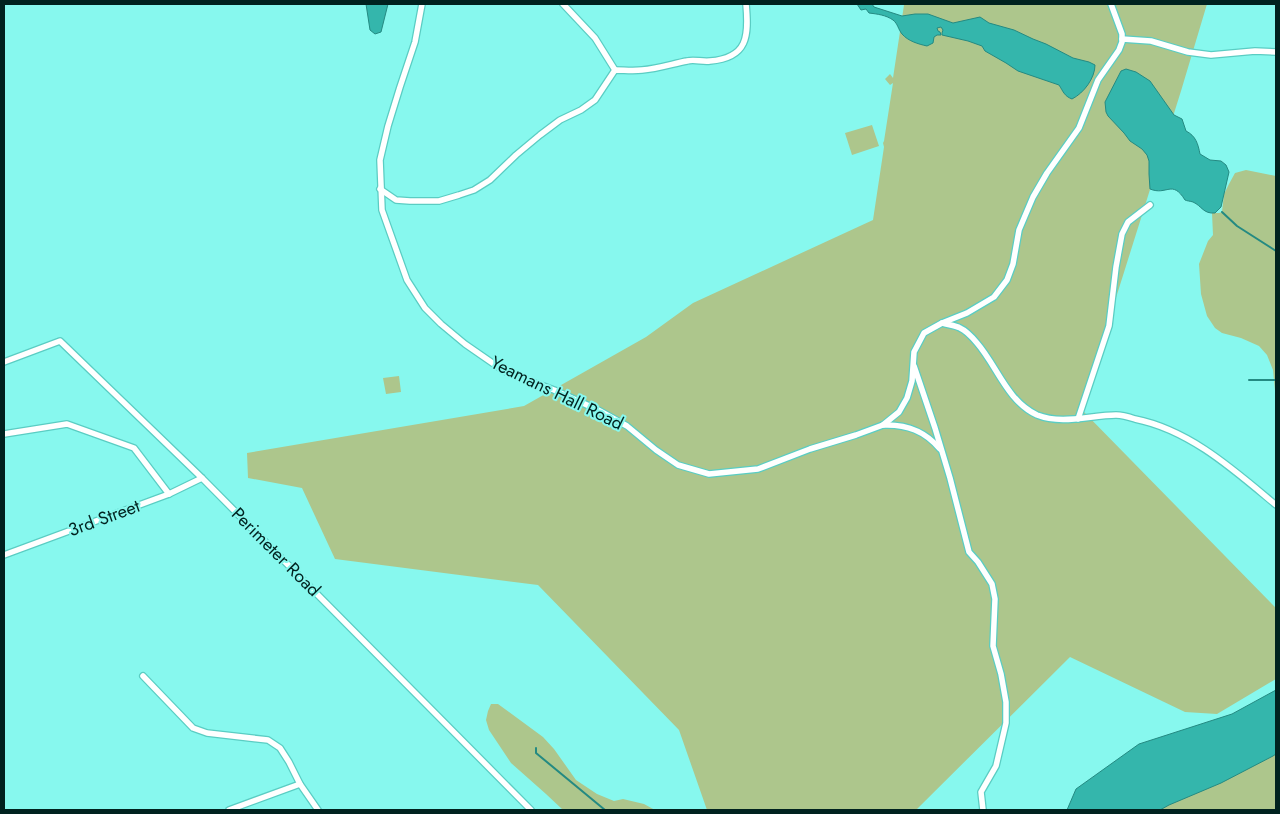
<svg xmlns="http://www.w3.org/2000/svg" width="1280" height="814" font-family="Jost,sans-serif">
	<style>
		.green { fill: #adc68c }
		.water { fill: #34b6ac; stroke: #248a82 }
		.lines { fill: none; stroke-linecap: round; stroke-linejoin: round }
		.stream { stroke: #248a82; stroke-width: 2 }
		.minor-casing { stroke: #5acdc3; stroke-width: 8 }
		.minor { stroke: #fff; stroke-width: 5.5 }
		.labels { text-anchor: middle; stroke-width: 4; stroke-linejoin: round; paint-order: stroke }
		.street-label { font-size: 18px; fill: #00221f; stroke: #87f8ee }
	</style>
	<rect width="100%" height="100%" fill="#87f8ee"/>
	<!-- green -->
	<g class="green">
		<polygon points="905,4 1207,4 1181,91 1081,409 1276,608 1276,679 1217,714 1185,712 1070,657 916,810 707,810 679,730 538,585 335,559 302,488 248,478 247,453 524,406 646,337 693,303 873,220 884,147 883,143 884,141 893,83 890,85 885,79 890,74 893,78 904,5"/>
		<polygon points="872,125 879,146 852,155 845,133"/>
		<polygon points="1246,170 1276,176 1276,401 1273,370 1267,355 1259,346 1241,338 1222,333 1215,328 1207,316 1201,294 1199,264 1208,241 1213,235 1212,213 1219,213 1222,212 1224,194 1229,184 1235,173"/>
		<polygon points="399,376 401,392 386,394 383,378"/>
		<polygon points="491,704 498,704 543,737 554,749 576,780 597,794 614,801 623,799 644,804 655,810 563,810 546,794 511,763 489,730 486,720 488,711"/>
		<polygon points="1276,736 1276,810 1138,810"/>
	</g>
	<!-- water -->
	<g class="water">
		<polygon points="366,4 388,4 381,32 375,34 370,30"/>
		<path d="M857,4H872L874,7L902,16L915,14H928L953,23L980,17L989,23L1014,30L1033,39L1046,44L1073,58L1089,62L1095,65C1095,78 1084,93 1072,99C1064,96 1063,91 1059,85L1018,71L1006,63L985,51L982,46L968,41L942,35V33L943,30L941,27L937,28L938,31L940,32L941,35H937L934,37L933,43L927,46C918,44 908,41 902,34C898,29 898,24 893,20C886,15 877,14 869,13L866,9L861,10Z"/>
		<path d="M1126,69L1136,72L1150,81L1174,115L1182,119L1186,131C1196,136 1198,144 1200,154L1210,160L1221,161L1226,165L1229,172L1221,207L1215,213C1203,214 1202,206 1193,202C1190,201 1187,201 1185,200C1172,179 1167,196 1150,189L1149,174V161L1147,155L1142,149L1130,141L1124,133L1108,116L1106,112L1105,102L1121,71Z"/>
		<polygon points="1276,690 1276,754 1273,756 1221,783 1169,805 1160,810 1067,810 1076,789 1139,744 1232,714"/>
	</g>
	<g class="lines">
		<!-- stream -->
		<g class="stream">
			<polyline points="1222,212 1237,226 1276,251"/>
			<polyline points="1249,380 1276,380"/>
			<polyline points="536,748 536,753 605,810"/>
		</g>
		<!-- minor casing -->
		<g class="minor-casing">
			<g id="minor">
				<polyline points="422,4 415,42 400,87 388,126 380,160 382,210 407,280 425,308 441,324 465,344 504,371 554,390 598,410 627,426 656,450 678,465 709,474 758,469 810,449 856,435 883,425 899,412 907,398 912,381 914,352 924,333 942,323 967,313 994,297 1007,280 1013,264 1019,230 1033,197 1047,173 1079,128 1098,80 1119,50 1122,42 1122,34 1111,4"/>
				<polyline points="563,4 595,38 615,70"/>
				<polyline points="1122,39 1151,41 1188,52 1211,55 1255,51 1276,52"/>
				<path d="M380,189L396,200L410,201H439L459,195L474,190L490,180L516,155L540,135L560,120L581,110L595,100L615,70C624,70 633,71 642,70C657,69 672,64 687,61C694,59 702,62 710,61C748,58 749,36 746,4"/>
				<path d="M942,323C948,325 955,325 960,328C967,331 972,337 977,343C997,366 1007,401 1037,415C1062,425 1091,415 1116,415C1122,415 1129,417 1135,419C1190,430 1234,470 1276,505"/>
				<polyline points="4,362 60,341 202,478 531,810"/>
				<polyline points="914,366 935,428 950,478 969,552 978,562 992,584 995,599 993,646 1001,674 1006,702 1006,723 996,766 981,792 983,810"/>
				<polyline points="1078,419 1109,326 1116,267 1122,234 1128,222 1150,205"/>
				<path d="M883,425C907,424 925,431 940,449"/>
				<polyline points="4,434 67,424 134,448 169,494"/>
				<polyline points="4,555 169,494 202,478"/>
				<polyline points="143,676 193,728 207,733 268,740 280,748 289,762 300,784 318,810"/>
				<polyline points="229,810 300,784"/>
			</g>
		</g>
		<!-- minor -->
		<use href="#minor" class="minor"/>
	</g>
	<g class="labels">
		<!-- street labels -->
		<g class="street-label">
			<text transform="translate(557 393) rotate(26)" y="6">Yeamans Hall Road</text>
			<text transform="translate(104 518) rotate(-20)" y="6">3rd Street</text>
			<text transform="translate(276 552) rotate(45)" y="6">Perimeter Road</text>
		</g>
	</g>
	<!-- border -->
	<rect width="1280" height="814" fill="none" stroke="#00221f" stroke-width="10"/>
</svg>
